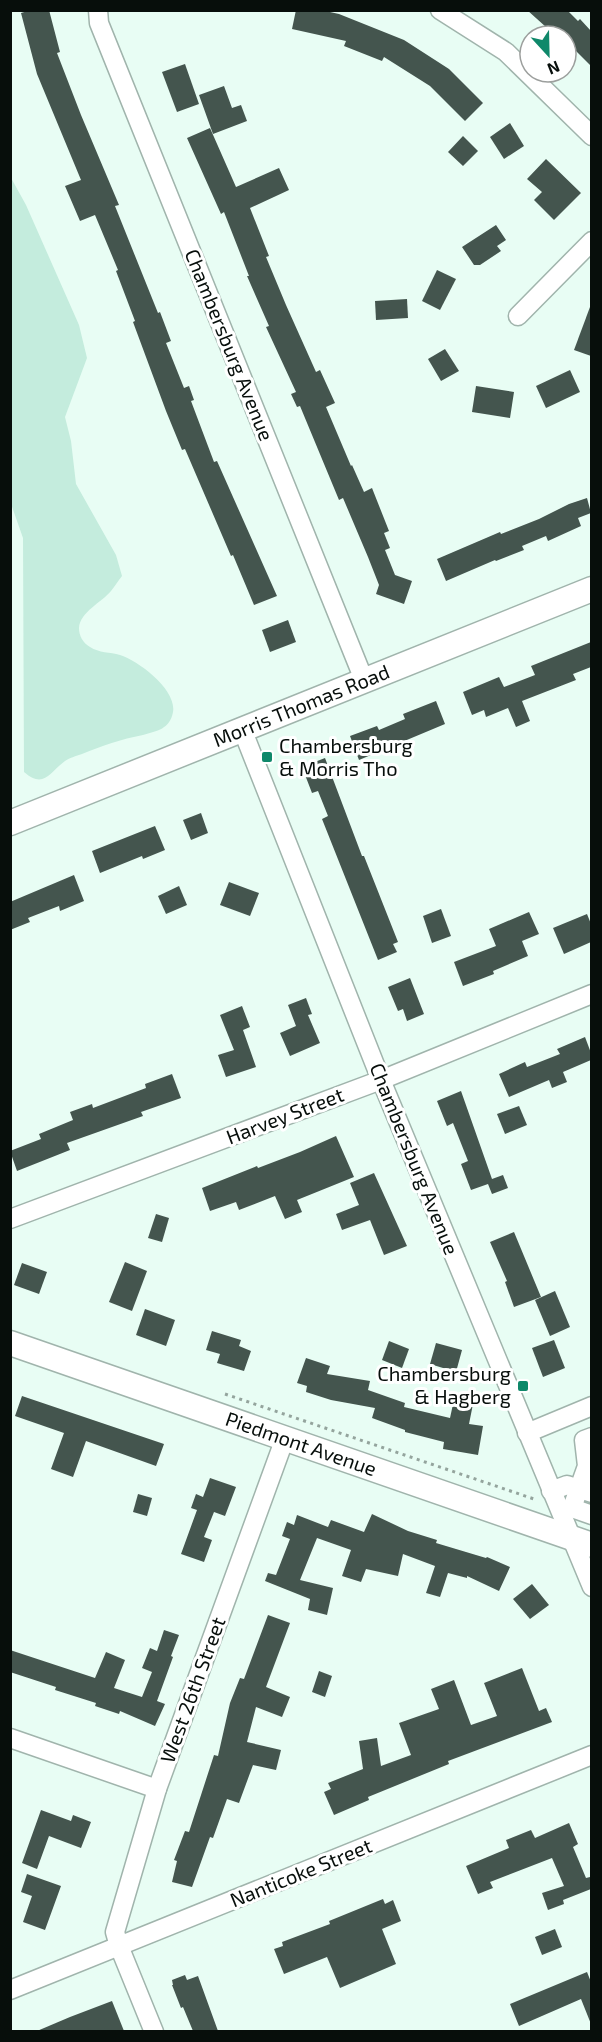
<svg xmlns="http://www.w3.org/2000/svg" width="602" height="2042" font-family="'Exo 2',sans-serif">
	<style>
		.green { fill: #c4ecdd }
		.building { fill: #44554e }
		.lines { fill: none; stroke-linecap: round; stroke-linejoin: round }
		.minor-casing { stroke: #a0b4ac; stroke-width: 21 }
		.major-casing { stroke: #a0b4ac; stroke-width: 27 }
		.path { stroke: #94a49d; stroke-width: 3; stroke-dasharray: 3 4.5; stroke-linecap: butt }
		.minor { stroke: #fff; stroke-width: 18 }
		.major { stroke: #fff; stroke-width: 24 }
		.poi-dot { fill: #0f886a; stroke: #fff; stroke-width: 2 }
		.labels { text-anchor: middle; stroke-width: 6; stroke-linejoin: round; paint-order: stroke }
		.street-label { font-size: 20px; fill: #070e0b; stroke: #fff }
		.poi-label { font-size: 20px; fill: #070e0b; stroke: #fff; text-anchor: start }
	</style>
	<rect width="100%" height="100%" fill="#e8fdf4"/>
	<!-- green -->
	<path class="green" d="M10,176L26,205L79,325L87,358L65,417L71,441L76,484L116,555L122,576C118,581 115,586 111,591C102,602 80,612 79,628C79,636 83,643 90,647C99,653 110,652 120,655C139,661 177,690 173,712C170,729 157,731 143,735C121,739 102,746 82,754C76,756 69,758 65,761C49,773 44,789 24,772L23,538L10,501Z"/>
	<!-- building -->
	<g class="building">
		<polygon points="31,10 49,10 60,52 57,53 81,115 119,205 115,206 158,313 160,312 171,341 166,343 184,388 189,386 194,400 191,401 214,462 217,461 277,596 254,605 233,555 231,556 185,449 182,450 166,411 133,322 135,321 116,271 118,270 95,215 80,221 65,186 81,180 37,74 21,13"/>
		<polygon points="296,10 321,10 339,14 404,40 449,69 483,103 465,121 430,86 384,57 382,61 344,46 346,41 292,29"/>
		<polygon points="527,10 567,10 578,21 580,19 591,31 591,66 566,41 566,36 556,36"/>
		<polygon points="185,64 199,104 177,112 162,72"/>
		<polygon points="224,86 232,108 241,105 247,121 213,134 199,95"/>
		<polygon points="510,123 524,146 504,159 490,137"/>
		<polygon points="210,128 236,187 279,168 289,190 250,208 269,256 266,257 286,305 316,372 320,370 335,403 326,407 351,466 352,465 364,492 372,488 389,531 384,533 390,548 385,550 395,575 412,581 404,604 376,594 379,585 368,557 343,498 339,500 300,406 297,407 291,394 296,392 266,327 269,326 247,276 249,276 224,212 221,214 187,138"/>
		<polygon points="463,136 478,151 463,166 448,152"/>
		<polygon points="546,159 581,193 554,220 534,200 542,192 527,179"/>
		<polygon points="496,225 506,240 497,246 501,251 480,265 474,265 462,247"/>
		<polygon points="437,270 456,279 440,310 422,301"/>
		<polygon points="407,299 408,318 376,320 375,301"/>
		<polygon points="590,307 591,307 591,356 574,350"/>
		<polygon points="445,349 459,371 441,381 428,359"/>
		<polygon points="570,370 580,392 546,408 536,386"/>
		<polygon points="476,386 514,392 510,418 472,412"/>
		<polygon points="587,498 591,513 578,518 581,526 548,541 546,536 522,546 524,550 496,561 495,560 446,581 437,559 500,532 501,534 539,519 569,504"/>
		<polygon points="288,620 296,642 270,652 262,630"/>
		<polygon points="591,642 591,667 573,674 576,680 522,701 530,721 516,727 508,708 486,717 484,710 472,715 463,692 499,677 504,687 535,675 531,666"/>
		<polygon points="436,701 445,724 359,760 350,736 377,726 379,730 405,719 403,714"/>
		<polygon points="325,758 362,856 364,856 398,942 393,944 397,952 378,960 322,819 328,816 318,791 312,793 302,767"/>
		<polygon points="201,813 208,833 191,840 183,820"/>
		<polygon points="155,826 165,850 143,859 142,856 100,873 92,851"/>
		<polygon points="74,875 84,901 60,911 59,906 28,918 30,922 10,930 10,902"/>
		<polygon points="229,882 259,893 250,916 220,905"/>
		<polygon points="179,886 187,905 166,914 158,896"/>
		<polygon points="441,909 451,936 432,943 423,916"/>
		<polygon points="529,912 539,934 522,941 528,956 493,971 494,974 463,986 454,962 496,946 489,929"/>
		<polygon points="587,914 591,924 591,942 564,954 553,928"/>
		<polygon points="410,978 424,1014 407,1021 403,1009 398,1011 388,987"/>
		<polygon points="306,998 312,1014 308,1015 320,1043 290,1056 280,1033 296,1026 288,1005"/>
		<polygon points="242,1006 250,1027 243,1030 256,1067 226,1077 218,1055 234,1050 220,1015"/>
		<polygon points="585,1037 591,1053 591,1060 563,1072 567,1082 552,1088 549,1080 509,1097 499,1074 525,1062 527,1067 560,1054 557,1049"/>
		<polygon points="172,1074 181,1098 141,1112 143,1116 67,1143 70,1150 17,1171 10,1151 41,1139 39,1134 73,1120 70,1112 92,1104 93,1108 146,1088 145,1084"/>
		<polygon points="461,1091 492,1179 503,1175 508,1188 492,1194 488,1184 471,1190 461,1164 468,1161 453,1123 447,1126 437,1101"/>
		<polygon points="519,1106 527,1125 505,1134 497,1114"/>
		<polygon points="336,1136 354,1177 297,1200 302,1212 285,1219 275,1196 239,1210 236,1202 210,1211 202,1188 257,1166 258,1168 300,1152"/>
		<polygon points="374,1173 407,1246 384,1255 370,1220 342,1230 336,1214 359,1205 350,1183"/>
		<polygon points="156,1214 169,1218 162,1242 148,1238"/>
		<polygon points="514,1232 541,1297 514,1307 505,1282 507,1281 490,1242"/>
		<polygon points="125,1262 147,1271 132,1311 109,1302"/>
		<polygon points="22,1263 47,1272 39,1294 14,1285"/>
		<polygon points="555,1291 570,1327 550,1336 535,1300"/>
		<polygon points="145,1309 175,1320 166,1346 136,1335"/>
		<polygon points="212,1331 241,1340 239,1346 251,1351 244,1371 217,1363 220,1354 206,1350"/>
		<polygon points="554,1340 565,1368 543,1377 532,1348"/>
		<polygon points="389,1341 409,1349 402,1368 382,1360"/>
		<polygon points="436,1343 462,1350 456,1372 430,1364"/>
		<polygon points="306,1358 330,1366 327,1374 370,1381 368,1390 405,1403 404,1407 450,1418 455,1395 474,1399 469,1424 483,1426 478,1455 443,1449 444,1442 405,1432 405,1430 372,1418 375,1408 331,1400 306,1392 307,1386 297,1383"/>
		<polygon points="22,1396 164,1444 156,1466 86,1441 73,1477 51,1469 64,1433 15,1416"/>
		<polygon points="210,1478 236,1487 225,1516 214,1512 204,1537 212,1540 204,1562 181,1554 197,1510 191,1508 196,1494 203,1497"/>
		<polygon points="138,1494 152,1498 147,1516 133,1512"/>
		<polygon points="372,1514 408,1531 437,1540 436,1543 486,1558 487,1557 510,1567 499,1591 467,1576 467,1578 448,1573 440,1597 426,1593 435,1566 403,1554 398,1576 366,1569 361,1582 342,1576 351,1550 317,1538 300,1580 333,1588 327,1615 308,1610 310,1599 265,1581 268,1573 276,1575 290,1539 282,1536 287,1522 294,1525 297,1515 328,1527 331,1520 364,1532"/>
		<polygon points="532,1584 549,1605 530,1619 513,1599"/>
		<polygon points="268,1615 290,1623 266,1687 290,1697 282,1717 256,1707 247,1742 281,1750 276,1770 253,1765 239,1803 227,1799 213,1838 210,1837 192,1887 172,1882 177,1861 174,1860 185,1831 189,1832 214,1755 218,1756 230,1703 240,1678 244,1679"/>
		<polygon points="164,1630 179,1635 171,1656 173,1657 157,1701 165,1704 155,1726 120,1711 119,1714 95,1706 96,1703 55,1690 56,1687 10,1672 10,1650 95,1678 106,1652 125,1660 114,1688 142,1697 152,1672 142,1668 150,1648 157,1651"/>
		<polygon points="522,1668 539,1711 546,1708 552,1722 448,1761 449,1764 368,1797 369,1800 334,1815 324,1792 331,1789 328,1783 363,1769 359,1741 377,1738 381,1766 411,1755 399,1723 439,1709 431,1689 454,1680 471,1725 497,1716 484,1683"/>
		<polygon points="319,1671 332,1676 325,1697 312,1692"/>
		<polygon points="41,1810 71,1821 73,1815 91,1822 81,1848 49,1836 37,1869 22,1863"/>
		<polygon points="569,1823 578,1844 573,1847 586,1878 590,1877 591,1889 563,1900 564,1904 548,1910 542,1893 564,1886 552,1858 490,1882 493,1888 478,1894 466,1866 509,1848 506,1840 531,1830 535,1838"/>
		<polygon points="27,1874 61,1886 45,1930 23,1922 32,1896 21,1892"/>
		<polygon points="383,1899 385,1904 393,1900 401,1921 382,1929 396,1964 340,1988 327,1957 284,1974 274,1949 283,1946 282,1942 330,1924 329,1921"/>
		<polygon points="555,1929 562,1947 542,1955 535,1937"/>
		<polygon points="587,1972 591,1982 591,2024 581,1999 519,2026 510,2004"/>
		<polygon points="185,1975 187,1980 198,1976 218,2031 193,2031 183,2007 181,2008 172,1985 173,1985 172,1980"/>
		<polygon points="112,2001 124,2031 37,2031 70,2017"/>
	</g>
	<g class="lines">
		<!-- minor casing -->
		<g class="minor-casing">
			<g id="minor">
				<polyline points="98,10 99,23 364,680"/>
				<polyline points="440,10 506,52 592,136"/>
				<polyline points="518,316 592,241"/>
				<polyline points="242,729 381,1080 592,1587"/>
				<polyline points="10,1219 381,1080 592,994"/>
				<polyline points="527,1433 592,1406"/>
				<polyline points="592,1437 584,1440 587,1466 572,1508 592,1515"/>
				<polyline points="551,1491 567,1485 592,1493"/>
				<polyline points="10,1738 157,1789"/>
				<polyline points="10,1990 592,1755"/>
				<polyline points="154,2032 119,1946 115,1932 157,1789 285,1438"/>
			</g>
		</g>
		<!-- major casing -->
		<g class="major-casing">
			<g id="major">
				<path id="s1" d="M10,823L592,589"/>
				<path id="s2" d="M10,1343L592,1545"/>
			</g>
		</g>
		<!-- path -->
		<polyline class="path" points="225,1394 537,1500"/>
		<!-- minor -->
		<use href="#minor" class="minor"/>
		<!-- major -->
		<use href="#major" class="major"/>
	</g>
	<!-- markers -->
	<g class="poi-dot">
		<rect x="261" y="751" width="12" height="12" rx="3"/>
		<rect x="517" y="1380" width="12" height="12" rx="3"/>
	</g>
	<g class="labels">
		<!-- street labels -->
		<g class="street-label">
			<text transform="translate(229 345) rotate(68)" y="7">Chambersburg Avenue</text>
			<text dy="7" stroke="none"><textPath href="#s1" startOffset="314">Morris Thomas Road</textPath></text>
			<text transform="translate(285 1116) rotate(-21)" y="7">Harvey Street</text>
			<text transform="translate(414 1159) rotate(68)" y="7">Chambersburg Avenue</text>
			<text dy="7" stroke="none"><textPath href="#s2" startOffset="308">Piedmont Avenue</textPath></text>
			<text transform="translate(193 1690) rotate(-70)" y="7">West 26th Street</text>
			<text transform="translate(301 1873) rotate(-22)" y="7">Nanticoke Street</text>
		</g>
		<!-- poi labels -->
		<g class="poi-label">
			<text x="279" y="753">Chambersburg<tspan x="279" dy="23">&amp; Morris Tho</tspan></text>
			<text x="511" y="1381" text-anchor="end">Chambersburg<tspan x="511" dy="23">&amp; Hagberg</tspan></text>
		</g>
	</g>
	<!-- border -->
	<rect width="602" height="2042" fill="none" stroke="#070e0b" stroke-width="24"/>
	<!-- north arrow -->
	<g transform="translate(548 54) rotate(158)"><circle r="28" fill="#ffffff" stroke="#9c9f9d" stroke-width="1.5"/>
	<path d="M0-4.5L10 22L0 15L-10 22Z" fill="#0f886a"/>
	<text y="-9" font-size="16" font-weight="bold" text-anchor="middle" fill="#070e0b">N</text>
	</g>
</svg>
